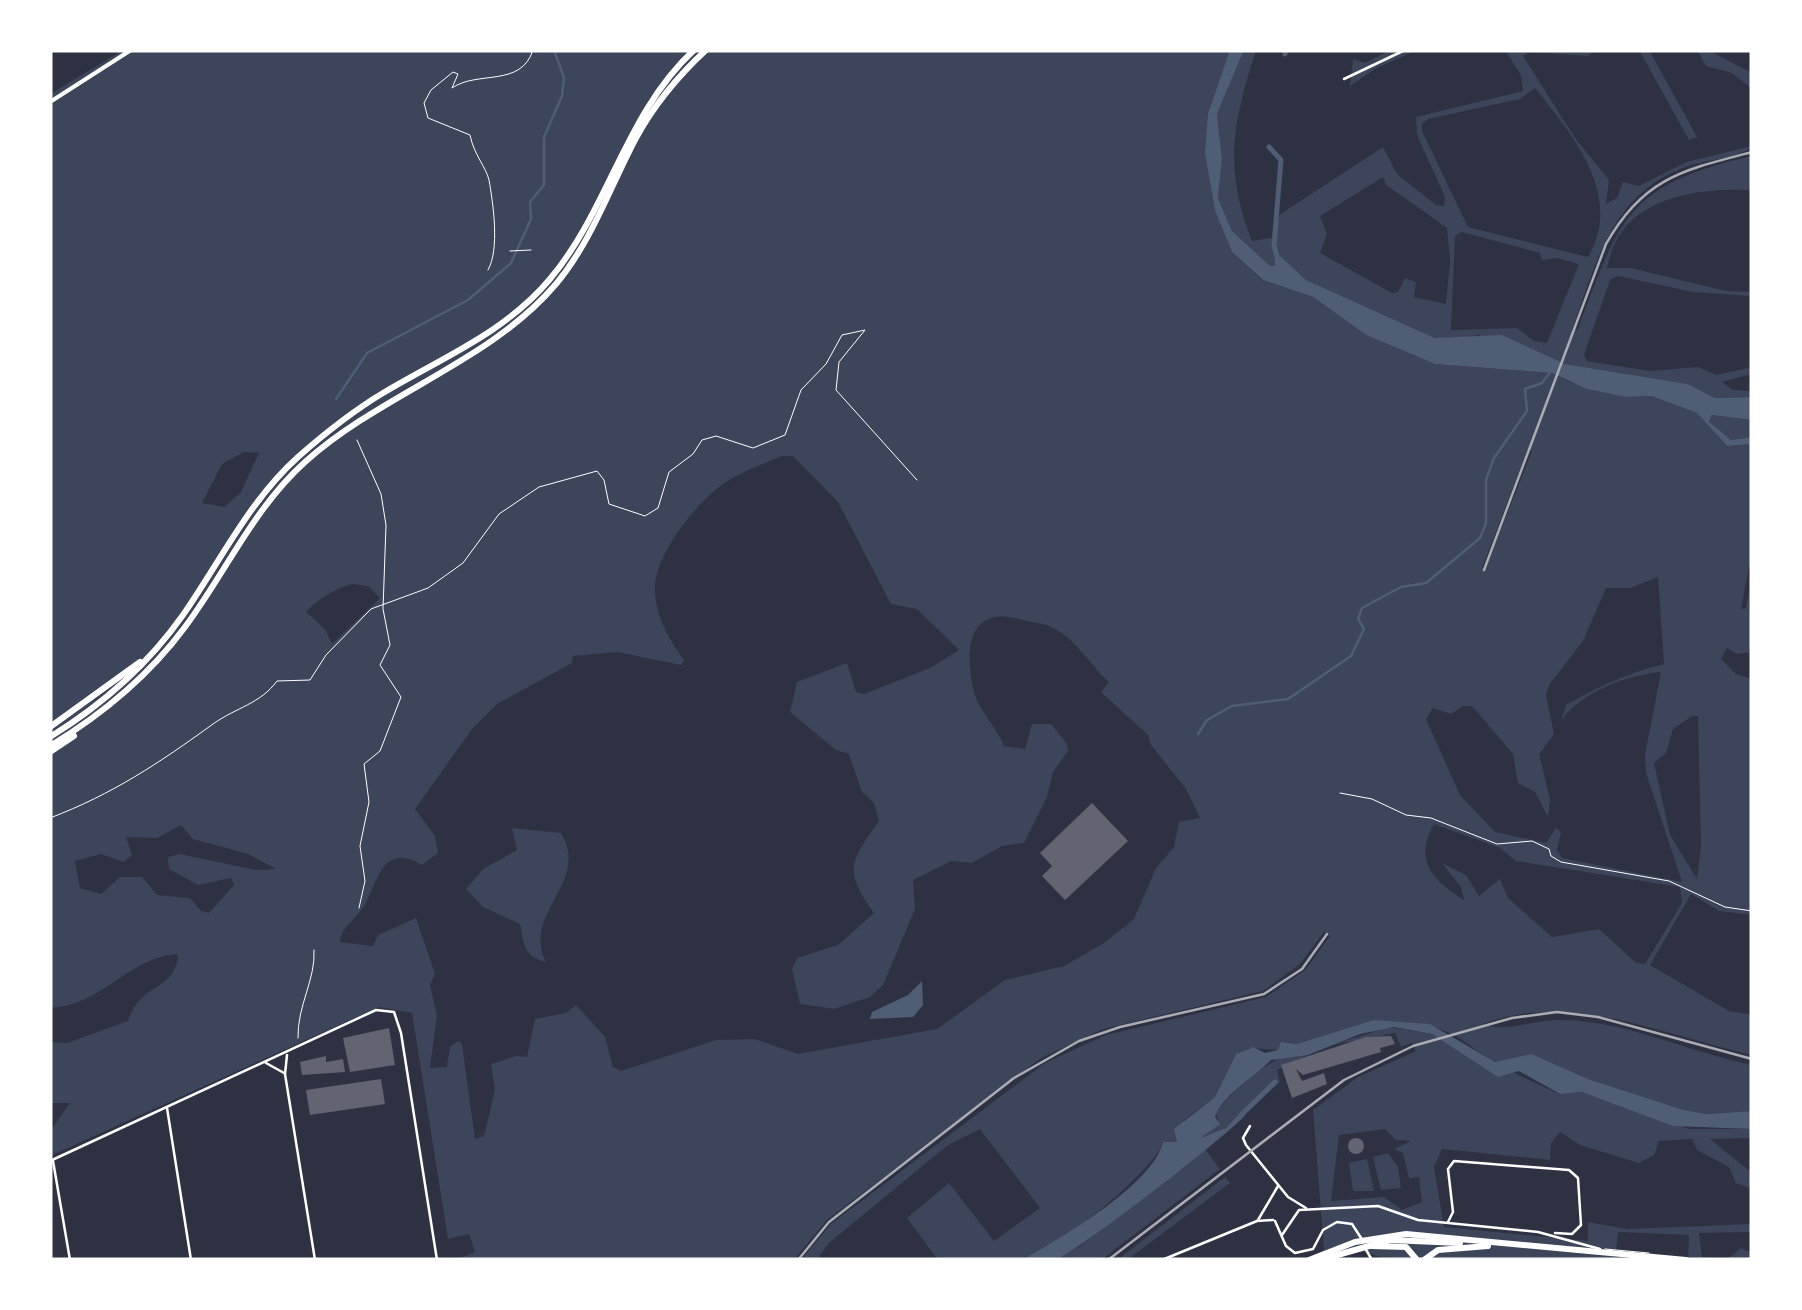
<svg xmlns="http://www.w3.org/2000/svg" width="1802" height="1310" font-family="'Public Sans',sans-serif">
	<style>
		.green { fill: #3c4559; fill-rule: evenodd }
		.water { fill: #4f5d75 }
		.lines { fill: none; stroke-linecap: round; stroke-linejoin: round }
		.stream { stroke: #4f5d75; stroke-width: 2.5 }
		.canal { stroke: #4f5d75; stroke-width: 5 }
		.building { fill: #626471 }
		.path { stroke: #fff; stroke-width: 1 }
		.service { stroke: #fff; stroke-width: 1 }
		.minor { stroke: #fff; stroke-width: 2.5 }
		.tertiary { stroke: #fff; stroke-width: 4 }
		.trunk { stroke: #fff; stroke-width: 6 }
		.motorway { stroke: #fff; stroke-width: 6 }
		.rail { stroke: #abadb3; stroke-width: 2.5 }
	</style>
	<rect width="100%" height="100%" fill="#2d3142"/>
	<!-- green -->
	<g class="green">
		<path d="M123,50H1230L1205,154L1215,211L1232,252L1262,280L1313,297L1366,335L1435,364L1552,373L1570,382L1626,397L1650,396L1697,413L1727,446L1752,444V551L1741,609L1746,608L1749,591L1752,652L1737,654L1727,648L1721,659L1736,674L1752,679V915L1719,911L1691,894L1650,965L1729,1011L1752,1015V1055C1662,1035 1573,991 1482,1024C1504,1033 1533,1020 1557,1020C1623,1019 1688,1052 1752,1065V1111L1707,1114L1684,1110L1588,1079L1532,1054L1500,1064C1480,1056 1465,1038 1445,1031C1387,1010 1353,1029 1297,1044L1285,1042L1279,1050L1249,1048L1236,1054L1215,1097L1184,1120L1177,1143L1163,1142C1155,1171 1053,1252 1023,1260C999,1267 963,1260 938,1260L907,1218L949,1183L994,1241L1040,1208L980,1129L948,1145L829,1243L817,1260H801L831,1224L1045,1063L1106,1035L1266,997L1305,970L1330,936L1324,932L1300,964L1263,991L1103,1029L1041,1058L827,1220L794,1260H455L475,1252L469,1234L448,1239L412,1013L379,1007L50,1156V1131L70,1103H50V1042L67,1043L128,1021C140,983 173,991 178,958L177,954C127,958 102,1006 50,1008V94ZM1528,449L1532,451L1485,570L1482,568ZM244,452L259,453L241,492L225,507L202,503L222,464ZM782,456H793L838,502L891,604L917,609L959,650L930,668L864,694L856,692L847,663L797,682L790,712L836,750L849,754L862,792L874,803L879,821C850,862 843,870 874,913L838,945L797,958L792,969L800,1004L834,1009L870,997L883,985L915,909L913,880L951,861L972,863L1002,846L1024,843L1047,797L1053,772L1068,751L1067,744L1051,724H1032L1025,749L1004,746C996,726 978,709 974,692C964,651 967,603 1023,620C1032,623 1044,623 1053,628C1076,639 1090,665 1109,682L1101,692L1148,735L1151,745L1186,789L1200,818L1179,822L1174,847L1156,868L1134,919L1104,943L1064,966L1005,980L937,1029L798,1054L755,1039L716,1040L621,1071L613,1067L605,1037L576,1005L566,1013L535,1019L527,1057L516,1056L491,1064L495,1090L484,1136L475,1139L462,1044L458,1041L450,1047L447,1067L430,1068L437,1016L430,985L435,974L416,918L378,935L373,946L340,942C341,928 354,921 362,909C378,886 380,840 422,865L438,853L435,836L415,809L472,729L497,704L572,663L573,656L617,652L681,665L684,660C669,639 655,616 655,589C654,555 698,500 726,482C743,471 764,464 782,456ZM1658,577L1664,664C1628,673 1599,686 1566,705L1561,721C1580,692 1628,675 1661,672L1645,755L1646,773L1682,882L1562,858L1557,850L1561,832L1556,828L1546,843L1495,832L1460,795L1426,719L1433,708L1451,714L1463,706H1472L1513,754L1518,783L1535,792L1548,817L1550,799L1539,754L1554,734L1546,695L1549,685L1583,641L1606,588H1630ZM352,584L368,586L380,598L332,644L325,629L306,612C317,600 334,589 352,584ZM1692,716H1698L1701,847L1697,879L1670,835L1654,763L1666,753L1673,729ZM1434,824L1500,848L1516,861L1680,887L1682,903L1645,964L1635,962L1599,929L1552,937L1508,898L1500,879L1479,896L1466,875L1442,863L1461,887L1464,900C1433,881 1413,860 1434,824ZM181,825L193,839L248,854L276,869L256,870L180,854L168,857L169,869L198,885L231,878L234,885L209,913L201,911L190,898L157,895L142,877H120L101,894L80,888L75,861L101,854L124,862L132,855L126,837L157,838Z"/>
		<path d="M1244,50H1256C1233,123 1223,167 1252,241L1276,237L1279,215L1383,147L1397,174L1436,205L1444,206L1445,197L1417,135L1416,117L1523,91L1521,75L1505,50H1596L1588,56L1530,52L1523,56L1575,138L1609,180L1606,204L1617,198L1623,182L1639,186L1686,162L1752,146C1742,158 1705,160 1688,166C1612,192 1596,263 1572,330L1577,331C1620,218 1626,185 1752,156V190C1694,188 1620,197 1607,268H1631L1726,291L1752,292V296L1693,292L1618,276L1610,280L1584,355L1587,361L1650,371L1698,367L1716,375L1752,367V374L1722,382L1733,390L1752,391V397L1715,398L1688,384L1565,364L1478,335L1461,340L1435,338L1306,280L1284,263L1270,267L1232,231L1218,198L1222,159L1217,114ZM1535,88C1573,136 1624,195 1588,257L1468,227L1422,131V124L1428,119L1520,99ZM1383,177L1386,185L1447,228L1450,260L1446,304L1414,297L1416,282L1405,278L1398,292L1392,293L1320,253L1327,234L1320,216ZM1462,232L1540,253L1542,260L1557,258L1579,264L1547,343L1534,341L1517,328L1451,330L1455,236Z"/>
		<polygon points="1391,50 1417,50 1375,69 1350,86 1353,59 1365,63"/>
		<polygon points="1639,50 1649,50 1697,137 1689,140"/>
		<polygon points="1697,50 1708,50 1748,71 1752,69 1752,89 1732,73 1706,66"/>
		<polygon points="1712,415 1752,420 1752,437 1731,440 1709,423"/>
		<path d="M512,828L561,833C591,883 521,913 546,962C524,957 524,944 520,924L483,907L466,889L483,869L517,850Z"/>
		<path d="M1389,1027L1432,1034L1559,1094L1582,1092L1689,1129H1752V1138L1710,1139L1752,1173V1189L1736,1183L1729,1167L1697,1150L1692,1139L1659,1141L1654,1155L1639,1163L1580,1145L1560,1132L1551,1143L1550,1160L1442,1149L1434,1167L1444,1227L1588,1241V1222L1627,1229L1752,1224V1232L1699,1233L1702,1257L1727,1259L1741,1248L1752,1253V1260H1688L1689,1235L1618,1232L1615,1260H1387L1361,1250L1331,1260H1302L1324,1250L1313,1110L1358,1077L1416,1051L1412,1043L1401,1047L1395,1033L1332,1045ZM1385,1129L1396,1140L1411,1141L1394,1149L1403,1153L1409,1178L1419,1177L1422,1202L1402,1210L1384,1197L1331,1201L1339,1135Z"/>
		<path d="M1287,1055H1308L1277,1070L1280,1082L1246,1114L1242,1112L1226,1128L1200,1140L1219,1123L1216,1113C1228,1094 1268,1061 1287,1055Z"/>
		<polygon points="1205,1149 1220,1169 1101,1260 1056,1260 1080,1246"/>
		<polygon points="1388,1153 1398,1167 1401,1188 1381,1190 1373,1157"/>
		<polygon points="1367,1159 1374,1191 1353,1191 1349,1163"/>
		<polygon points="1225,1177 1230,1183 1127,1260 1117,1260"/>
	</g>
	<!-- water -->
	<g class="water">
		<polygon points="1230,50 1244,50 1217,114 1222,159 1218,198 1232,231 1270,266 1275,266 1275,256 1279,255 1306,280 1435,338 1502,335 1565,364 1688,384 1715,398 1752,397 1752,420 1712,415 1709,422 1731,440 1752,437 1752,444 1727,446 1697,413 1651,396 1626,397 1587,389 1552,373 1435,364 1366,335 1313,297 1263,280 1232,252 1215,211 1205,154 1208,114"/>
		<polygon points="922,981 923,1005 913,1017 870,1019 872,1012 908,995"/>
		<path d="M1374,1020L1430,1024L1495,1062L1532,1054L1588,1079L1684,1110L1707,1114L1752,1111V1129L1673,1126L1582,1092L1560,1094L1519,1071L1498,1077L1432,1034L1394,1027L1360,1034L1308,1055L1271,1060C1255,1077 1222,1095 1215,1117L1220,1124L1201,1138L1226,1128L1242,1111L1246,1114C1234,1131 1072,1256 1055,1260C1045,1262 1033,1260 1023,1260C1061,1237 1152,1186 1163,1142H1177L1174,1129L1215,1097L1236,1054L1253,1047L1265,1053L1278,1050L1281,1042L1297,1044Z"/>
	</g>
	<g class="lines">
		<!-- stream -->
		<g class="stream">
			<polyline points="336,399 367,353 468,300 511,263 531,219 530,202 544,185 544,137 562,96 564,78 554,50"/>
			<polyline points="1198,734 1207,720 1232,706 1288,699 1351,656 1364,629 1358,619 1362,608 1401,587 1426,583 1480,538 1486,523 1486,480 1494,458 1527,411 1525,389 1542,383 1552,370"/>
		</g>
		<!-- canal -->
		<g class="canal">
			<polyline points="1285,54 1286,50"/>
			<polyline points="1269,147 1281,160 1274,245 1278,261"/>
			<polyline points="1241,1115 1275,1082"/>
		</g>
	</g>
	<!-- building -->
	<g class="building">
		<polygon points="1092,803 1128,841 1065,900 1042,876 1052,866 1040,853"/>
		<polygon points="389,1028 395,1065 350,1072 343,1038"/>
		<polygon points="1391,1036 1395,1044 1380,1048 1381,1052 1303,1075 1296,1069 1302,1081 1324,1073 1327,1084 1292,1098 1281,1065 1366,1037"/>
		<polygon points="326,1056 326,1062 343,1059 345,1072 302,1075 300,1062"/>
		<polygon points="381,1079 385,1104 310,1115 306,1090"/>
		<circle cx="1356" cy="1146" r="8"/>
	</g>
	<g class="lines">
		<!-- path -->
		<g class="path">
			<polyline points="510,251 531,250"/>
			<path d="M488,270C500,249 493,203 489,180C486,167 474,155 470,135L428,118L424,103L431,90L453,72L458,74L452,88C478,70 521,88 533,50"/>
			<polyline points="357,440 381,494 386,525 383,609 390,645 380,665 401,697 380,751 364,764 369,802 360,846 365,881 359,908"/>
			<polyline points="1340,793 1372,799 1406,815 1431,818 1497,844 1532,841 1549,849 1551,856 1561,862 1669,881 1725,907 1752,911"/>
			<path d="M50,818C113,794 159,763 213,724C237,707 260,704 277,681L310,680L326,655L371,609L428,588L463,563L499,514L539,487L597,471L604,480L609,504L645,516L658,508L669,472L693,454L702,440L716,436L753,448L785,435L801,390L826,364L842,335L865,330L839,362L836,390L917,480"/>
			<path d="M298,1038C297,1006 316,979 314,950"/>
		</g>
		<!-- service -->
		<polyline class="service" points="1605,1249 1649,1253"/>
		<!-- minor -->
		<g class="minor">
			<polyline points="1540,50 1583,50"/>
			<polyline points="1344,79 1405,50"/>
			<polyline points="287,1055 285,1074 315,1260"/>
			<polyline points="266,1063 284,1073"/>
			<polyline points="167,1108 191,1260"/>
			<polyline points="1250,1126 1243,1138 1246,1145 1288,1197 1306,1208"/>
			<polyline points="50,1161 376,1010 394,1012 401,1033 437,1260"/>
			<polyline points="53,1161 70,1260"/>
			<polyline points="1258,1220 1278,1186"/>
			<polyline points="1275,1221 1286,1246 1295,1253 1313,1249 1323,1230 1337,1222 1352,1224 1363,1241"/>
			<polyline points="1448,1222 1453,1212 1448,1169 1454,1161 1569,1170 1578,1178 1581,1225 1572,1234 1555,1233"/>
			<polyline points="1282,1235 1299,1210 1378,1206 1418,1220 1538,1232 1600,1249"/>
			<polyline points="1365,1248 1372,1260"/>
			<polyline points="1162,1260 1257,1221 1273,1220"/>
		</g>
		<!-- tertiary -->
		<polyline class="tertiary" points="50,102 131,50"/>
		<!-- trunk -->
		<g class="trunk">
			<polyline points="1372,1246 1406,1247 1417,1260"/>
			<polyline points="1309,1260 1355,1242 1406,1234 1686,1260"/>
			<polyline points="1320,1260 1390,1240 1460,1243"/>
			<polyline points="1424,1260 1438,1250 1488,1246"/>
		</g>
		<!-- motorway -->
		<g class="motorway">
			<polyline points="50,727 140,662"/>
			<path d="M50,737C102,705 147,666 183,615C220,562 249,501 298,457C324,434 353,411 383,393C441,358 505,333 550,279C609,209 625,114 694,50"/>
			<path d="M50,746C103,714 148,677 185,627C226,572 253,509 305,462C382,393 490,362 556,284C592,241 610,187 636,138C654,105 678,76 706,50"/>
			<polyline points="50,752 74,736"/>
		</g>
		<!-- rail -->
		<g class="rail">
			<path d="M1484,570L1606,244C1643,178 1683,170 1752,152"/>
			<polyline points="798,1260 829,1222 1014,1078 1079,1041 1120,1027 1264,994 1302,969 1327,934"/>
			<polyline points="1108,1260 1344,1080 1413,1046 1512,1018 1557,1012 1598,1017 1752,1059"/>
		</g>
	</g>
	<!-- border -->
	<rect width="1802" height="1310" fill="none" stroke="#ffffff" stroke-width="105"/>
</svg>
